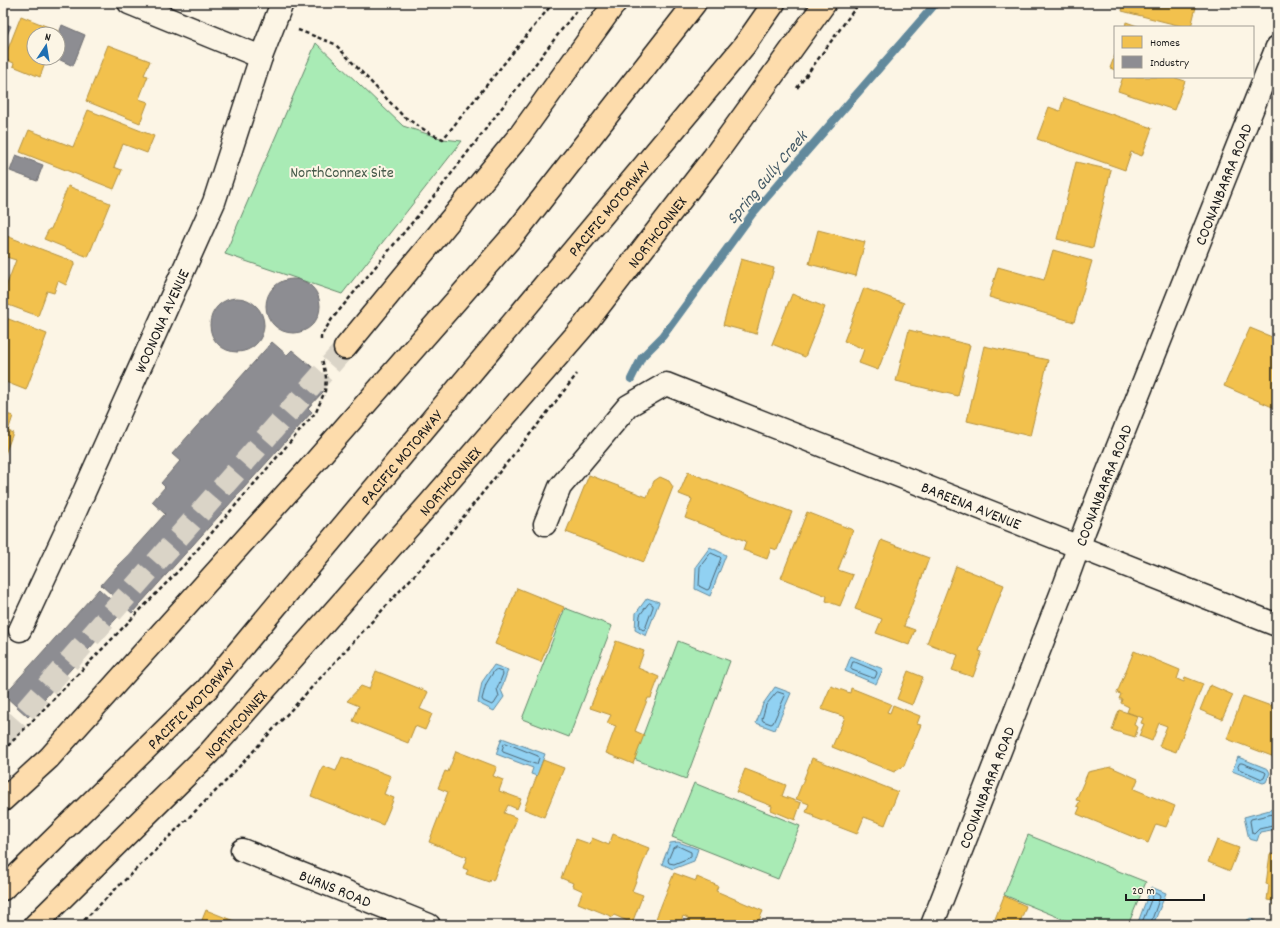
<svg xmlns="http://www.w3.org/2000/svg" width="1280" height="928" font-family="Dekko,sans-serif">
	<style>
		.green { fill: #a9ebb5; stroke: #628468 }
		.water { fill: #91d1f2; stroke: #62899c }
		.homes { fill: #f2c14e; stroke: #b2903f }
		.industry { fill: #8d8d92; stroke: #6b6b6f }
		.lines { fill: none; stroke-linecap: round; stroke-linejoin: round }
		.shore { stroke: #4b6472; stroke-width: 1 }
		.stream { stroke: #62899c; stroke-width: 8 }
		.highway-tunnel { stroke: #dad4c7; stroke-width: 22; stroke-dasharray: 22 11; stroke-linecap: butt }
		.minor-casing { stroke: #1c1c1c; stroke-width: 25 }
		.highway-casing { stroke: #1c1c1c; stroke-width: 25 }
		.path { stroke: #1c1c1c; stroke-width: 2.5; stroke-dasharray: 4 3; stroke-linecap: butt }
		.minor { stroke: #fcf5e5; stroke-width: 22 }
		.highway { stroke: #fddcac; stroke-width: 22 }
		.labels { text-anchor: middle; stroke-width: 4; stroke-linejoin: round; paint-order: stroke }
		.park-label { font-size: 16px; fill: #465a4a; stroke: #fcf5e5 }
		.street-label { font-size: 16px; fill: #1c1c1c; stroke: #fcf5e5 }
		.water-label { font-size: 17px; font-style: italic; fill: #455b67; stroke: #fcf5e5 }
	</style>
	<rect width="100%" height="100%" fill="#fcf5e5"/>
	<filter id="ink" filterUnits="userSpaceOnUse"><feTurbulence type="fractalNoise" baseFrequency=".025" numOctaves="2"/><feDisplacementMap in="SourceGraphic" scale="8" xChannelSelector="R" yChannelSelector="G"/><feConvolveMatrix kernelMatrix="1 2 1 2 8 2 1 2 1" color-interpolation-filters="sRGB"/></filter>
	<g filter="url(#ink)">
		<!-- green -->
		<g class="green">
			<polygon points="316,43 403,126 443,139 462,141 342,294 225,254"/>
			<polygon points="565,608 612,626 569,737 522,719"/>
			<polygon points="678,641 730,661 686,779 634,759"/>
			<polygon points="694,783 800,826 778,879 672,837"/>
			<polygon points="1028,835 1146,882 1128,925 1077,925 1004,895"/>
		</g>
		<!-- water -->
		<g class="water">
			<polygon points="710,547 726,555 710,596 695,589 696,566"/>
			<polygon points="647,598 659,602 646,636 635,630 636,613"/>
			<polygon points="851,656 883,669 876,684 845,671"/>
			<polygon points="494,665 508,670 501,690 504,697 494,711 478,703 482,682"/>
			<polygon points="775,687 791,693 775,730 756,723 763,704"/>
			<polygon points="502,738 545,754 537,776 531,774 533,768 496,754"/>
			<polygon points="1238,757 1268,769 1270,773 1266,782 1263,783 1232,771"/>
			<polygon points="1277,808 1277,829 1260,832 1257,841 1249,839 1244,817"/>
			<polygon points="678,842 698,849 694,861 673,869 662,864 670,843"/>
			<polygon points="1151,887 1166,893 1153,925 1137,925"/>
			<polygon points="1251,918 1259,925 1239,925 1240,924"/>
		</g>
		<!-- homes -->
		<g class="homes">
			<polygon points="1124,3 1197,3 1191,27 1185,27 1122,11"/>
			<polygon points="21,16 58,31 57,34 34,34 34,58 47,58 40,77 13,66 14,63 4,59"/>
			<polygon points="1126,22 1140,27 1125,27"/>
			<polygon points="108,45 150,61 144,75 148,76 139,99 148,102 140,123 86,101"/>
			<polygon points="1115,55 1115,70 1110,68"/>
			<polygon points="1123,77 1173,77 1185,81 1174,110 1118,91"/>
			<polygon points="1064,98 1152,128 1142,156 1131,152 1125,170 1037,139 1049,107 1060,111"/>
			<polygon points="88,110 154,136 147,153 123,144 114,167 122,170 114,189 20,152 29,130 73,147"/>
			<polygon points="1076,162 1111,170 1093,248 1057,239"/>
			<polygon points="68,186 110,203 88,257 44,239 49,229 51,229"/>
			<polygon points="818,230 865,242 856,276 809,264"/>
			<polygon points="4,235 75,262 66,285 58,281 54,293 47,291 38,316 3,303 3,295 16,260 3,256 3,239"/>
			<polygon points="1053,250 1092,261 1074,322 989,297 998,267 1044,280"/>
			<polygon points="741,259 774,268 756,334 723,325"/>
			<polygon points="864,288 904,303 878,370 859,363 864,349 844,341"/>
			<polygon points="792,294 825,307 805,357 772,344"/>
			<polygon points="6,318 47,334 26,390 3,381 3,327"/>
			<polygon points="1250,328 1277,339 1277,409 1224,386"/>
			<polygon points="909,330 970,345 958,396 896,381"/>
			<polygon points="984,346 1048,360 1030,436 967,421"/>
			<polygon points="3,413 13,416 8,431 13,433 3,459"/>
			<polygon points="688,472 792,512 777,550 771,548 767,559 743,550 746,541 685,518 692,499 679,494"/>
			<polygon points="589,475 647,497 654,481 660,477 669,481 673,487 644,562 566,532"/>
			<polygon points="807,512 853,530 838,570 853,575 840,606 826,601 827,596 781,578"/>
			<polygon points="881,540 929,558 904,626 915,630 909,645 876,633 882,619 855,609"/>
			<polygon points="956,566 1004,585 979,651 982,652 973,677 952,670 958,655 927,643"/>
			<polygon points="517,588 564,607 541,662 495,644"/>
			<polygon points="616,641 644,651 638,668 659,677 651,698 648,698 635,731 644,735 633,764 606,753 616,726 607,723 611,715 590,708"/>
			<polygon points="1134,651 1180,670 1177,679 1184,682 1185,677 1203,684 1176,752 1159,746 1167,726 1159,723 1152,741 1139,736 1144,724 1141,723 1143,718 1127,712 1129,707 1121,703 1122,699 1119,699 1121,694 1117,693"/>
			<polygon points="376,671 428,692 420,709 432,714 425,730 415,726 408,743 353,721 359,706 347,701 361,686 369,689"/>
			<polygon points="908,671 923,677 912,705 897,699"/>
			<polygon points="1210,685 1233,695 1222,719 1200,710"/>
			<polygon points="831,686 850,693 851,688 891,704 887,712 890,713 893,705 920,716 917,724 921,725 904,766 894,772 832,747 845,717 821,709"/>
			<polygon points="1243,696 1271,706 1272,704 1277,705 1276,708 1277,708 1277,758 1227,739"/>
			<polygon points="1119,710 1137,716 1134,725 1138,727 1135,737 1112,730"/>
			<polygon points="456,751 497,767 493,776 503,780 499,791 521,799 517,809 508,805 504,813 517,818 493,881 490,879 489,882 466,874 468,870 463,868 467,857 429,842 448,792 438,788 445,771 448,772"/>
			<polygon points="342,757 391,776 384,794 394,798 383,825 311,796 323,766 336,771"/>
			<polygon points="812,758 898,792 885,825 864,817 857,834 813,817 814,815 806,812 809,804 796,799"/>
			<polygon points="543,760 564,768 544,817 524,809"/>
			<polygon points="1111,767 1138,779 1134,789 1175,806 1166,827 1156,824 1148,843 1077,814 1080,807 1077,806 1080,801 1076,800 1088,772"/>
			<polygon points="745,769 786,785 782,796 801,803 795,820 771,810 772,806 736,792"/>
			<polygon points="613,834 649,848 632,891 643,895 632,923 614,915 613,917 578,903 583,891 572,886 573,883 561,878 576,839 590,844 592,838 609,845"/>
			<polygon points="1217,840 1239,848 1230,871 1208,862"/>
			<polygon points="1270,854 1277,855 1277,905 1273,905 1274,901 1267,900 1269,885 1266,884"/>
			<polygon points="674,873 696,881 697,877 718,886 716,891 763,911 757,925 704,925 701,924 700,925 685,925 688,918 683,916 680,925 665,925 655,921"/>
			<polygon points="1004,896 1026,906 1019,925 1010,925 995,919"/>
			<polygon points="206,910 244,925 200,925"/>
		</g>
		<!-- industry -->
		<g class="industry">
			<polygon points="3,23 11,26 3,44"/>
			<polygon points="62,25 85,35 73,66 56,58 58,58 58,36"/>
			<polygon points="16,155 43,165 37,181 10,171"/>
			<circle cx="293" cy="306" r="27"/>
			<circle cx="237" cy="325" r="27"/>
			<polygon points="272,342 287,355 292,350 317,371 309,380 323,392 308,408 312,412 132,613 101,585 165,514 152,502 165,487 161,483 180,461 172,454"/>
			<polygon points="99,589 123,611 28,717 4,695"/>
			<polygon points="3,711 10,717 3,724"/>
		</g>
		<g class="lines">
			<!-- shore -->
			<g class="shore">
				<polygon points="711,553 720,557 721,558 709,589 707,590 699,586 700,567"/>
				<polygon points="650,603 653,605 653,607 645,629 643,630 639,627 640,615 648,604"/>
				<polygon points="853,662 855,662 876,671 877,673 875,678 873,678 852,670 851,668"/>
				<polygon points="496,670 502,672 503,674 497,689 499,696 494,704 492,705 483,701 482,699 486,684 494,671"/>
				<polygon points="778,692 784,694 785,696 773,723 771,724 763,721 762,719 766,705 776,693"/>
				<polygon points="506,743 538,756 539,758 537,764 535,764 503,752 502,750 504,744"/>
				<polygon points="1240,763 1242,763 1265,772 1266,773 1264,778 1262,779 1239,769 1238,767"/>
				<polyline points="1277,813 1251,819 1250,821 1252,833 1254,834 1259,829 1277,825"/>
				<polygon points="678,846 691,852 691,857 674,864 669,863 668,860 673,848"/>
				<polyline points="1141,925 1153,895 1155,893 1159,895 1160,897 1150,925"/>
			</g>
			<!-- stream -->
			<polyline class="stream" points="631,379 642,357 663,336 753,213 936,3"/>
			<!-- highway-tunnel -->
			<polyline class="highway-tunnel" points="3,736 345,348"/>
			<!-- minor casing -->
			<g class="minor-casing">
				<g id="minor">
					<polyline points="129,3 261,57"/>
					<path id="s1" d="M545,524L560,487L628,406L666,384L1277,625"/>
					<path id="s2" d="M20,630L76,510L214,202L261,57L282,3"/>
					<path id="s3" d="M242,850L429,925"/>
					<path id="s4" d="M932,925L1065,584L1085,529L1277,47"/>
				</g>
			</g>
			<!-- highway casing -->
			<g class="highway-casing">
				<g id="highway">
					<polyline points="345,348 520,135 615,3"/>
					<polyline points="3,800 49,758 314,463 517,231 695,3"/>
					<path id="s5" d="M3,889L207,689L744,46L774,3"/>
					<path id="s6" d="M35,925L209,753L429,504L582,328L713,158L825,3"/>
				</g>
			</g>
			<!-- path -->
			<g class="path">
				<polyline points="298,30 335,44 403,116 431,134 443,139 553,3"/>
				<polyline points="797,88 859,3"/>
				<polyline points="321,340 321,336 332,319 435,195 576,11"/>
				<polyline points="3,656 7,650"/>
				<polyline points="3,751 184,565 316,412 325,391 326,377 322,359"/>
				<polyline points="79,925 226,781 430,558 543,418 577,374"/>
			</g>
			<!-- minor -->
			<use href="#minor" class="minor"/>
			<!-- highway -->
			<use href="#highway" class="highway"/>
		</g>
	</g>
	<g class="labels">
		<!-- park labels -->
		<g class="park-label">
			<text x="342" y="177">NorthConnex Site</text>
		</g>
		<!-- street labels -->
		<g class="street-label">
			<text dy="6" stroke="none"><textPath href="#s4" startOffset="796">COONANBARRA ROAD</textPath></text>
			<text dy="6" stroke="none"><textPath href="#s5" startOffset="912">PACIFIC MOTORWAY</textPath></text>
			<text dy="6" stroke="none"><textPath href="#s6" startOffset="932">NORTHCONNEX</textPath></text>
			<text dy="6" stroke="none"><textPath href="#s2" startOffset="340">WOONONA AVENUE</textPath></text>
			<text dy="6" stroke="none"><textPath href="#s5" startOffset="588">PACIFIC MOTORWAY</textPath></text>
			<text dy="6" stroke="none"><textPath href="#s6" startOffset="608">NORTHCONNEX</textPath></text>
			<text dy="6" stroke="none"><textPath href="#s4" startOffset="472">COONANBARRA ROAD</textPath></text>
			<text dy="6" stroke="none"><textPath href="#s1" startOffset="518">BAREENA AVENUE</textPath></text>
			<text dy="6" stroke="none"><textPath href="#s5" startOffset="264">PACIFIC MOTORWAY</textPath></text>
			<text dy="6" stroke="none"><textPath href="#s6" startOffset="284">NORTHCONNEX</textPath></text>
			<text dy="6" stroke="none"><textPath href="#s4" startOffset="148">COONANBARRA ROAD</textPath></text>
			<text dy="6" stroke="none"><textPath href="#s3" startOffset="101">BURNS ROAD</textPath></text>
		</g>
		<!-- water labels -->
		<g class="water-label">
			<text transform="translate(766 177) rotate(-50)" y="6">Spring Gully Creek</text>
		</g>
	</g>
	<!-- margin -->
	<rect width="1280" height="928" fill="none" stroke="#fcf5e5" stroke-width="16"/>
	<rect x="8" y="8" width="1264" height="912" fill="none" stroke="#1c1c1c" stroke-width="1.5" filter="url(#ink)"/>
	<!-- legend -->
	<rect x="1114" y="26" width="140" height="52" fill="#fcf5e5" stroke="#a29e95"/>
	<rect x="1122" y="36" width="20" height="12" fill="#f2c14e" stroke="#a29e95"/>
	<text x="1150" y="46" font-size="12" fill="#1c1c1c">Homes</text>
	<rect x="1122" y="56" width="20" height="12" fill="#8d8d92" stroke="#a29e95"/>
	<text x="1150" y="66" font-size="12" fill="#1c1c1c">Industry</text>
	<!-- north arrow -->
	<g transform="translate(46 46) rotate(12)"><circle r="19" fill="#fcf5e5" stroke="#a29e95"/>
	<path d="M0-3L7 15L0 10L-7 15Z" fill="#1f6fb2"/>
	<text y="-6" font-size="11" font-weight="bold" text-anchor="middle" fill="#1c1c1c">N</text>
	</g>
	<!-- scale -->
	<path d="M1126 894v6h78v-6" fill="none" stroke="#1c1c1c" stroke-width="2"/>
	<text x="1132" y="894" font-size="12" fill="#1c1c1c" stroke="#fcf5e5" stroke-width="3" paint-order="stroke">20 m</text>
</svg>
